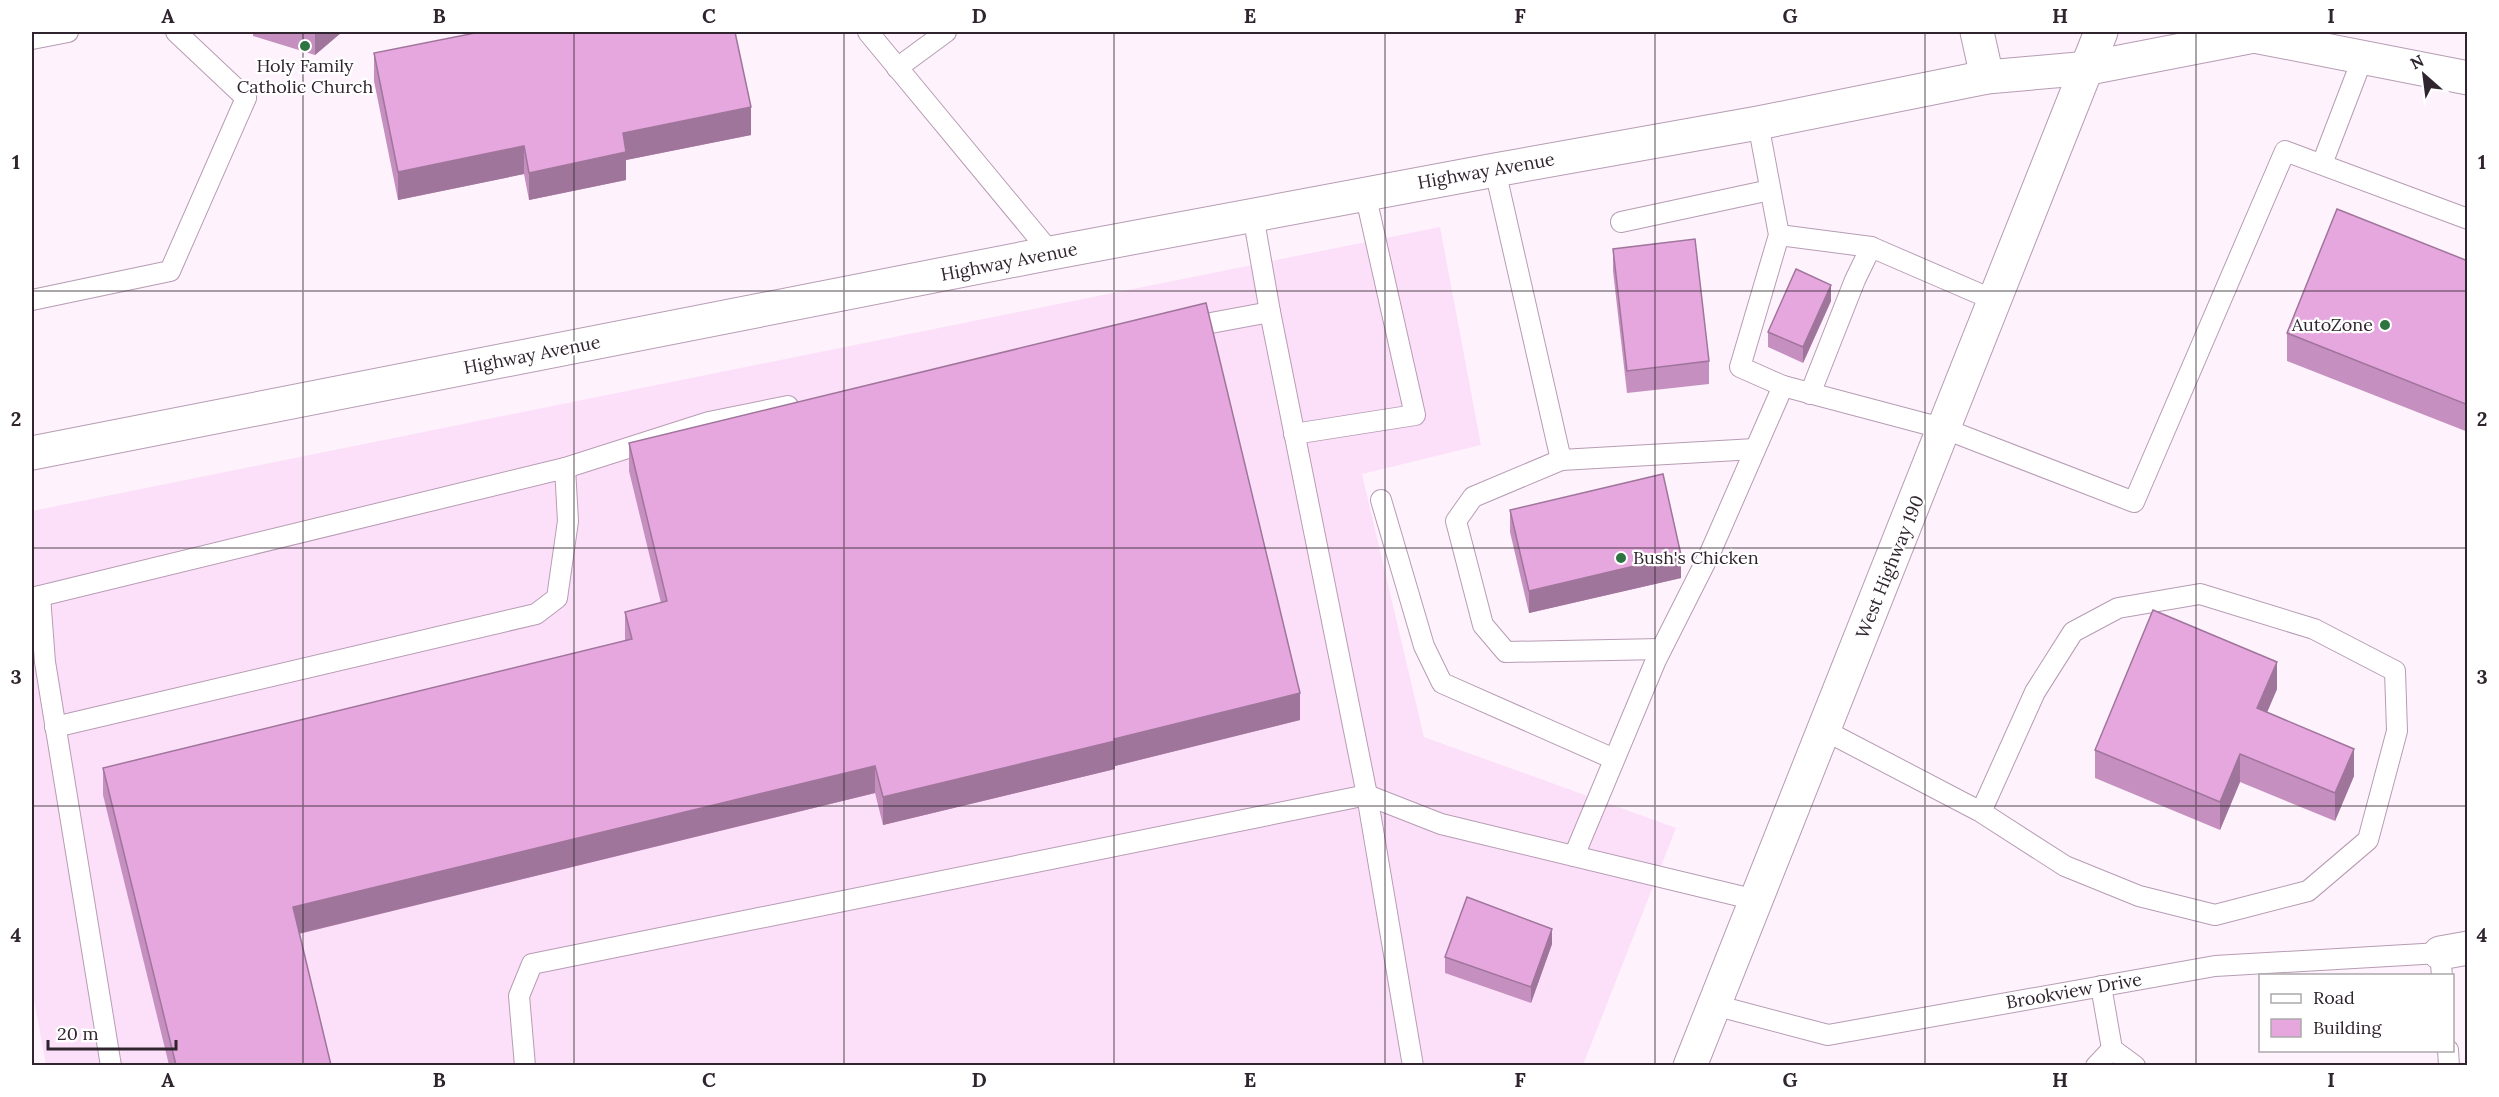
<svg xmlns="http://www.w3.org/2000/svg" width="2499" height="1097" font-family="Lora,serif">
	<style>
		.built { fill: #fce0f9 }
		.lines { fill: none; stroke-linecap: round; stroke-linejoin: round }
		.lane-casing { stroke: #b79cb4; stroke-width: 22 }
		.street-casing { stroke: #b79cb4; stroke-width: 35 }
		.secondary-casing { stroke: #b79cb4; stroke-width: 35 }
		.primary-casing { stroke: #b79cb4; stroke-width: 35 }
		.lane { stroke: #fff; stroke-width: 20 }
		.street { stroke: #fff; stroke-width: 33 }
		.secondary { stroke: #fff; stroke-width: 33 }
		.primary { stroke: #fff; stroke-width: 33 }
		.wall { fill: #c590bf }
		.shaded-wall { fill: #a0759b }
		.building { fill: #e5a7de; stroke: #a0759b; stroke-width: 1.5 }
		.grid { fill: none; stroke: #30252e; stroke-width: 1.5; stroke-opacity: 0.55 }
		.poi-dot { fill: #2d7441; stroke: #fff; stroke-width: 2 }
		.labels { text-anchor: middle; stroke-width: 4.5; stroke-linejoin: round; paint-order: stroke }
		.poi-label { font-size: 18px; fill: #30252e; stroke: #fff }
		.street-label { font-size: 18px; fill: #30252e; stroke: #fff }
		.neatline { fill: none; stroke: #30252e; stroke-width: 2 }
		.grid-label { font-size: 20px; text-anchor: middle; font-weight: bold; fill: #30252e }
	</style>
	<rect width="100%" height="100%" fill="#fef2fc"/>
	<!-- built -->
	<polygon class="built" points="1440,227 1481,445 1362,474 1424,737 1676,828 1583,1065 46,1065 32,989 32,511"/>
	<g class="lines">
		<!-- lane casing -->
		<g class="lane-casing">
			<g id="lane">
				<polyline points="868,32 1051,253"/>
				<polyline points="32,39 68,32"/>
				<polyline points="897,68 946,32"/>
				<polyline points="1758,123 1779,235 1740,367 1783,386"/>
				<polyline points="2322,164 2363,57"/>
				<polyline points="1495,170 1561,460 1755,449"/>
				<polyline points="1253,215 1270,312"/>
				<polyline points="1621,222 1770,190"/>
				<polyline points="1779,235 1871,247"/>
				<polyline points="32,300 170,271 246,98 176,32"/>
				<polyline points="1184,328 1270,312 1367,795 1413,1066"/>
				<polyline points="1810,394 1855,280 1871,247 1996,301"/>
				<polyline points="1294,434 1415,415 1365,193"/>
				<polyline points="1561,460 1473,497 1456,521 1483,625 1506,652 1661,649"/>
				<polyline points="565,468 709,422 788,406"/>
				<polyline points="1381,500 1424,646 1442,683 1614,759"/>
				<polyline points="40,596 565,468 568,521 557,598 536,614 55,727"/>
				<polyline points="32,598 40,596 45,662 111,1066"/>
				<polyline points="1824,730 1981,812 2065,866 2139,896 2215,915 2308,891 2368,840 2397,731 2395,671 2314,629 2200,594 2118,608 2073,632 2035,692 1981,812"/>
				<polyline points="1574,856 1656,660 1710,553 1783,386 1945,429 2134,502 2285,151 2468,219"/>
				<polyline points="2101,986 2112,1049 2135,1066"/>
				<polyline points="1714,1005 1828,1035 2215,966 2440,953 2442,976"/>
				<polyline points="2448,1050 2449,1066"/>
				<polyline points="525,1066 519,996 532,964 1367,795 1441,824 1756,900"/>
				<polyline points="2096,1066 2112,1049"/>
			</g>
		</g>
		<!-- street casing -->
		<g class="street-casing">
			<polyline id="street" points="2440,953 2468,948"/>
		</g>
		<!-- secondary casing -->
		<g class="secondary-casing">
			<g id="secondary">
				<polyline points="1977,32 1987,77"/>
				<polyline points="32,453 1051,253 1495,170 1758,123 1987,77 2089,68 2254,36 2468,78"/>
			</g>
		</g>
		<!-- primary casing -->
		<g class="primary-casing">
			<polyline id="primary" points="1690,1066 2101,32"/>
		</g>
		<!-- lane -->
		<use href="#lane" class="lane"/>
		<!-- street -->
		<use href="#street" class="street"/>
		<!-- secondary -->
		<use href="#secondary" class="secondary"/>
		<!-- primary -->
		<use href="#primary" class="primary"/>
	</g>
	<!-- wall -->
	<g class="wall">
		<polygon points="253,32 342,32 315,55 253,36"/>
		<polygon points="374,53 751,135 626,160 626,180 529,200 524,174 398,200 374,81"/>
		<polygon points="1613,249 1709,361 1709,384 1627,393 1613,271"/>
		<polygon points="2468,261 2468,432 2287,361 2287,333"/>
		<polygon points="1831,301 1803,363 1768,347 1768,332"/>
		<polygon points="629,443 1300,720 1115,766 1115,769 883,825 875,793 299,934 331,1065 169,1065 103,795 103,768 625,641 625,612 661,603 629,471"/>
		<polygon points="1510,510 1681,578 1529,613 1510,532"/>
		<polygon points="2277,689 2267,712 2354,776 2335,821 2240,782 2220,830 2095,778 2095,750"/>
		<polygon points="1552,944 1531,1003 1445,973 1445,957"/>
	</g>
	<!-- shaded-wall -->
	<g class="shaded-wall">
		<polygon points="315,32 342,32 315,55"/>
		<polygon points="751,107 751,135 626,160 626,180 529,200 529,173 623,133"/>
		<polygon points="524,146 524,174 398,200 398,172"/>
		<polygon points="1831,285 1831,301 1803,363 1803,347"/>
		<polygon points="1681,555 1681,578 1529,613 1529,591"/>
		<polygon points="2277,662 2277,689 2257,736 2257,708"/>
		<polygon points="1300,693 1300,720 1115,766 1115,769 883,825 883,797 1114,739"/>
		<polygon points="2354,749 2354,776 2335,821 2335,793"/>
		<polygon points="2240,754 2240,782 2220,830 2220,802"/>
		<polygon points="875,766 875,793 293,935 293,907"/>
		<polygon points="1552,929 1552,944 1531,1003 1531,987"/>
	</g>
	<!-- building -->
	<g class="building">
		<polygon points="480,32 735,32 751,107 623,133 626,152 529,173 524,146 398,172 374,53"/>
		<polygon points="2337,209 2468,261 2468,405 2287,333"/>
		<polygon points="1695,239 1709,361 1627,371 1613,249"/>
		<polygon points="1796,269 1831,285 1803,347 1768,332"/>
		<polygon points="1206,303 1300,693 1114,739 1115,741 883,797 875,766 293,907 331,1065 176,1065 103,768 632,639 625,612 667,601 629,443"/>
		<polygon points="1663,474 1681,555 1529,591 1510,510"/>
		<polygon points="2153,610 2277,662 2257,708 2354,749 2335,793 2240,754 2220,802 2095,750"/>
		<polygon points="1467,897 1552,929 1531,987 1445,957"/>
	</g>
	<!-- grid -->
	<path class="grid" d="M303,32V1066M574,32V1066M844,32V1066M1114,32V1066M1385,32V1066M1655,32V1066M1925,32V1066M2196,32V1066M32,291H2468M32,548H2468M32,806H2468"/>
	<!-- markers -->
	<g class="poi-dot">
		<circle cx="305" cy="46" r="6"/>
		<circle cx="2385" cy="325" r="6"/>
		<circle cx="1621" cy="558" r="6"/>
	</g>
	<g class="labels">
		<!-- poi labels -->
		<g class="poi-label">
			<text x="305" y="72">Holy Family<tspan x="305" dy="21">Catholic Church</tspan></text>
			<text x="2373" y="331" text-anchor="end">AutoZone</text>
			<text x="1633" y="564" text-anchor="start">Bush's Chicken</text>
		</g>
		<!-- street labels -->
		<g class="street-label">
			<text transform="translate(1486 171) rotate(-10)" y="6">Highway Avenue</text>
			<text transform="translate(1009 262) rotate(-11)" y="6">Highway Avenue</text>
			<text transform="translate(532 355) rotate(-11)" y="6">Highway Avenue</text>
			<text transform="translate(1890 567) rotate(-68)" y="6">West Highway 190</text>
			<text transform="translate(2074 991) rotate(-10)" y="6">Brookview Drive</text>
		</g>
	</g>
	<!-- border -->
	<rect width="2499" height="1097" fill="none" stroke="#ffffff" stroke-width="66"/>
	<!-- legend -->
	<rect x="2259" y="974" width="195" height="78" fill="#ffffff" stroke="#aca8ab" stroke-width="1.5"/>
	<rect x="2271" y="994" width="30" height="9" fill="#ffffff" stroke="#aca8ab" stroke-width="1.5"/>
	<text x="2313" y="1004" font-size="18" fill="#30252e">Road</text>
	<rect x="2271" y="1019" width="30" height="18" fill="#e5a7de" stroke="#aca8ab" stroke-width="1.5"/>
	<text x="2313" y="1034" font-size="18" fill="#30252e">Building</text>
	<!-- north arrow -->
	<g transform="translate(2424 75) rotate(332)" stroke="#ffffff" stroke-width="4.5" paint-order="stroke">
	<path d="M0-4.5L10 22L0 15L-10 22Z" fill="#30252e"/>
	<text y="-9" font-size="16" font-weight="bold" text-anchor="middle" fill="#30252e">N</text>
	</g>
	<!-- scale -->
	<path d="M48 1040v9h128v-9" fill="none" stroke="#30252e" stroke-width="3"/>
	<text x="57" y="1040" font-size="18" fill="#30252e" stroke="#ffffff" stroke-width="4.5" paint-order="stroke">20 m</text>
	<rect x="33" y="33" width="2433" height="1031" class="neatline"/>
	<g class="grid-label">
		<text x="168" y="23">A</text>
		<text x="439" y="23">B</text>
		<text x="709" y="23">C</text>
		<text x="979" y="23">D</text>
		<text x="1250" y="23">E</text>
		<text x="1520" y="23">F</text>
		<text x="1790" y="23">G</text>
		<text x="2060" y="23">H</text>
		<text x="2331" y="23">I</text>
		<text x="16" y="169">1</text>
		<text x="2482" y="169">1</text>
		<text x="16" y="426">2</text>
		<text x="2482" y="426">2</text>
		<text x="16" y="684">3</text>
		<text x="2482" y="684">3</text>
		<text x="16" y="942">4</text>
		<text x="2482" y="942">4</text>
		<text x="168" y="1087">A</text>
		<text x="439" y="1087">B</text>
		<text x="709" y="1087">C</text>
		<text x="979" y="1087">D</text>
		<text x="1250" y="1087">E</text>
		<text x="1520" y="1087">F</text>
		<text x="1790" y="1087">G</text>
		<text x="2060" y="1087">H</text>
		<text x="2331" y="1087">I</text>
	</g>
</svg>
